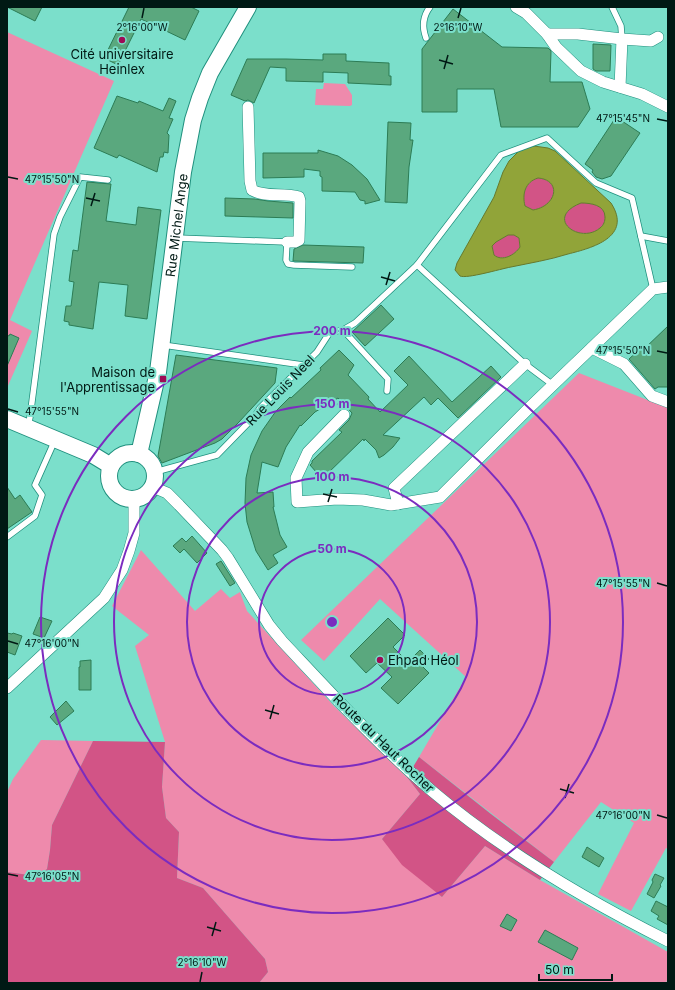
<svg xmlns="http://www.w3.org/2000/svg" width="675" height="990" font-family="Inter,sans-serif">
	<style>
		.green { fill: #ee8aac }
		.forest { fill: #d25486 }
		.water { fill: #91a439; stroke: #667a2e; fill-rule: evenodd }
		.building { fill: #5aa87e; stroke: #2c7c55 }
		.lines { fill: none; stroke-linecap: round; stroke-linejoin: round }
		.lane-casing { stroke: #20907e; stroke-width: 7 }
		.street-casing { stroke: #20907e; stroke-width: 12 }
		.secondary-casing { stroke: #20907e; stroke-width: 18 }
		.lane { stroke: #fff; stroke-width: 5.5 }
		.street { stroke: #fff; stroke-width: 11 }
		.secondary { stroke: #fff; stroke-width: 16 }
		.ticks { fill: none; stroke: #001914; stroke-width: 1.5 }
		.ring { fill: none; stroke: #7b2cbf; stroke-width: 2 }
		.poi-dot { fill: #9d0a55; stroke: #7bdfcb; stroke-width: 1.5 }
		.labels { text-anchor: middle; stroke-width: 4; stroke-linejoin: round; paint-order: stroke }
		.poi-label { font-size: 13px; fill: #001914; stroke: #7bdfcb }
		.street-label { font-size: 13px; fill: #001914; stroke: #7bdfcb }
		.ticks-label { font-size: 10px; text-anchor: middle; fill: #001914; stroke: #7bdfcb; stroke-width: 4; stroke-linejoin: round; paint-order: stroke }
		.centre { fill: #7b2cbf; stroke: #7bdfcb; stroke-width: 2 }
		.ring-label { font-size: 12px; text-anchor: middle; font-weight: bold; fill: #7b2cbf; stroke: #7bdfcb; stroke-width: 4; stroke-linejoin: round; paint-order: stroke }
	</style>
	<rect width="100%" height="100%" fill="#7bdfcb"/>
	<!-- green -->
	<g class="green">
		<polygon points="7,32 114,81 10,320 32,331 7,388"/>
		<polygon points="324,83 345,84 352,95 352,105 350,106 315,105 316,89 323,89"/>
		<polygon points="579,373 668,408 668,849 666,848 631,911 598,894 634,823 601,802 554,862 419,757 466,677 380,599 324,661 301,640"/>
		<polygon points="141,550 195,611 221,589 230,598 240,592 247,611 334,706 407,777 420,794 382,839 442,897 485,846 540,880 668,952 668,978 666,983 259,983 268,972 265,959 203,888 177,878 179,832 166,818 162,787 165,742 135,646 149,635 112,606"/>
		<polygon points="41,740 93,741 52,825 50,850 47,869 37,876 7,872 7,792 13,779"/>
	</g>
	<!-- forest -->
	<g class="forest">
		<path d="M538,178C562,180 557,206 533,210L525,206C522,194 525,182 538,178Z"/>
		<path d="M581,203C591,203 605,205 605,217C605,221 604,225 600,228C580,245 543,218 581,203Z"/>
		<path d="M508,235H514L519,238L520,247C515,255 502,262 494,255L492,246L496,242Z"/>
		<polygon points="93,741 165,742 162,787 166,818 179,832 177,878 203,888 265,959 268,972 259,983 7,983 7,872 37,876 47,869 50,850 52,825"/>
		<polygon points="419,757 491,814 554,862 540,880 485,846 442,897 402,865 382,839 420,794 407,777"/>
	</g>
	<!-- water -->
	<path class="water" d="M534,146L548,148L555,151L611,203C633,237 592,248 568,254C549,260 530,263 511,267C500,269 467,279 460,276L455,270L457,263L494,197L503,172L509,161L520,150ZM538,178C562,180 557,206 533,210L525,206C522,194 525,182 538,178ZM581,203C591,203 605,205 605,217C605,221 604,225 600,228C580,245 543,218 581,203ZM508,235H514L519,238L520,247C515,255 502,262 494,255L492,246L496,242Z"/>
	<!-- building -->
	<g class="building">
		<polygon points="7,7 42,7 35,21"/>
		<polygon points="129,7 191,7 199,11 185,40 141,19 118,65 104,58"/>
		<polygon points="453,9 502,47 548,48 551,51 550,82 582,82 590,109 578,127 501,127 494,89 457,89 457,112 422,112 422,49"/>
		<polygon points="593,44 611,45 610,71 596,71 593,69"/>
		<polygon points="323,54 346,54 346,61 389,63 389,76 391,76 391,85 348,83 348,73 323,72 323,82 286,81 286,68 270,67 254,103 248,100 245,101 231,95 247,59 286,59 323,60"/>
		<polygon points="117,96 138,103 139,101 163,111 169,98 176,101 169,118 173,119 167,133 169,135 168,153 164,152 163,157 160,157 157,172 119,155 117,158 94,148"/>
		<polygon points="616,117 640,133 611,176 602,179 596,177 592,172 593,170 585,164"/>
		<polygon points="388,122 411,123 410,140 413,140 409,167 407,203 385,202"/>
		<polygon points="318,150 338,156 352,165 367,179 380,200 365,204 365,201 360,200 355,192 322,191 322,177 320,176 320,171 304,169 304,177 263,178 263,153 318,153"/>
		<polygon points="87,182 111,184 106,221 136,225 138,207 161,210 147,319 125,316 128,285 99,282 93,329 69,325 69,322 64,321 66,306 71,306 74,282 69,281 73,250 78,251"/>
		<polygon points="225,198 255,199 268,201 293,203 293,218 225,216"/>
		<polygon points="303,245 364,247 363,263 293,261 294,249"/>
		<polygon points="381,305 394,319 365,346 352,332"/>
		<polygon points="668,326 668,387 658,387 655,389 629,359 642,347 644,349"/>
		<polygon points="10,334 19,338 7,366 7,335 9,336"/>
		<polygon points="339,350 354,365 348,375 369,397 368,399 380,412 408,385 394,371 409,356 452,402 491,366 501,377 458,418 438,398 431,405 424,397 383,435 400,438 393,447 384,455 379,458 376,450 365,439 364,441 363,439 325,476 320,471 317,473 310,465 312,463 312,461 342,432 339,430 349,420 352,413 338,398 315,412 301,426 300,425 286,447 278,467 262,462 257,493 273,492 274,507 273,507 280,535 287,547 273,555 278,563 268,570 256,551 247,522 245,503 246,478 251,455 262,431 276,411 290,397 291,398 321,370 320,368"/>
		<polygon points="176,355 277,368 275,383 239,422 222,439 215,443 162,463 158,456"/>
		<polygon points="7,487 15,499 20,495 32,512 7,529"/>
		<polygon points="192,536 207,553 197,563 184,549 180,553 173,546 182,538 186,542"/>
		<polygon points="221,561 235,583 230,586 216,564"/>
		<polygon points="40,617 52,621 44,638 33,634"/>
		<polygon points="388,618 405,635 393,647 408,662 420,650 429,659 422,666 429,673 398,704 381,688 392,677 377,663 366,673 350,656"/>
		<polygon points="7,633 12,634 13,633 22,636 15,655 7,652"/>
		<polygon points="91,660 91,690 79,690 79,667 80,667 80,661"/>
		<polygon points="66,701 74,711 57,725 50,717"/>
		<polygon points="587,847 604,858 599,867 582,857"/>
		<polygon points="655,874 664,878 660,885 661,886 654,898 647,894 653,882 652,880"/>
		<polygon points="656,901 668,907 668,925 657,919 659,916 651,911"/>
		<polygon points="507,914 517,920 511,931 500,926"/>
		<polygon points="545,930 578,948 572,960 538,942"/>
	</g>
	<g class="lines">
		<!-- lane casing -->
		<g class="lane-casing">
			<g id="lane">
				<polyline points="612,7 621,26 622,39"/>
				<path d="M426,38C422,27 423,16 430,7"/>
				<polyline points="641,236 668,241"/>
				<polyline points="176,238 287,242 286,260 288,264 294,265 352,267"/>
				<polyline points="417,265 501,155 547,138 596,183 632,198 653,289"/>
				<polyline points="343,330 388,379 387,391"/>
				<polyline points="163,345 303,365"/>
				<polyline points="28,427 30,417 54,234 60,217 80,177 108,180"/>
				<polyline points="155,472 217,455 255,416 260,408 317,352 330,332 343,330 355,323 417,265 525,364 553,385"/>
				<polyline points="7,537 35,516 42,495 35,485 55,440"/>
			</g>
		</g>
		<!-- street casing -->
		<g class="street-casing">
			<g id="street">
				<polyline points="516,7 526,13 547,34 556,47 581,71 603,82 642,94 668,107"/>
				<polyline points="547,34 578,34 622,39 651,41 658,37"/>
				<polyline points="620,87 622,39"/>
				<path d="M248,107L250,181L252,190C266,198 284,192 299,197L300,201L299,240L295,242H287"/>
				<polyline points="592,348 624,364 652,396 668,402"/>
				<polyline points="344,415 308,452 296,478 297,502 337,499 363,500 391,505 440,497 530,407 653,289 668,287"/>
				<path d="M153,487L167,493L179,505L222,550L228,558L269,625L282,641C330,692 378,745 432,791C503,851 584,899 668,941"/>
				<polyline points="398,504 394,488 525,364"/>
				<polyline points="7,688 104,598 122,570 129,551 134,533 134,500"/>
			</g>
		</g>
		<!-- secondary casing -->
		<g class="secondary-casing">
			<g id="secondary">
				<polyline points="7,419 93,455 111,466"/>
				<circle cx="132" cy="476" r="23"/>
				<path id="s1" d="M139,454L158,372L183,172L193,120L200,98L210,73L248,7"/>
			</g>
		</g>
		<!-- lane -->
		<use href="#lane" class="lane"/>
		<!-- street -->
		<use href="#street" class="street"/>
		<!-- secondary -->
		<use href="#secondary" class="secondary"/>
	</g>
	<!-- ticks -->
	<path class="ticks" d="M142,18L144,8M458,18L461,8M439,60L453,64M444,69L448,55M657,119L667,121M8,177L18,179M86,198L100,201M91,206L95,193M381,277L395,281M386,285L390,272M657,351L667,353M8,409L18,412M323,494L337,497M328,502L332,489M657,583L667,586M8,641L18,644M265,710L279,714M270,719L274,705M560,789L574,793M565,798L569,784M657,815L667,818M8,874L18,876M207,927L221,931M212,936L216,922M200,982L202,972"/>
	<!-- distance rings -->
	<g class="ring">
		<circle cx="332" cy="622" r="73"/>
		<circle cx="332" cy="622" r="145"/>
		<circle cx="332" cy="622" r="218"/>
		<circle cx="332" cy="622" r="291"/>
	</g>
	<!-- markers -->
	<g class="poi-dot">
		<circle cx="122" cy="40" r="4"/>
		<rect x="159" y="375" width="8" height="8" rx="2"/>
		<circle cx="380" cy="660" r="4"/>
	</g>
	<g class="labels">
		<!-- poi labels -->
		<g class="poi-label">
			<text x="122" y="59">Cité universitaire<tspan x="122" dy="15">Heinlex</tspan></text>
			<text x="155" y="377" text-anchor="end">Maison de<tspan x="155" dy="15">l'Apprentissage</tspan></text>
			<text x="388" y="665" text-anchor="start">Ehpad Héol</text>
		</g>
		<!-- street labels -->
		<g class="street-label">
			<text dy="5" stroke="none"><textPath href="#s1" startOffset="232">Rue Michel Ange</textPath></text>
			<text transform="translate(280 390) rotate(-46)" y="5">Rue Louis Neel</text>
			<text transform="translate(384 743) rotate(44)" y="5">Route du Haut Rocher</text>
		</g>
	</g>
	<g class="ticks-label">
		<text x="142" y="31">2°16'00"W</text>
		<text x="458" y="31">2°16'10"W</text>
		<text x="623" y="122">47°15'45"N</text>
		<text x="52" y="183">47°15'50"N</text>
		<text x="623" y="354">47°15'50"N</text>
		<text x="52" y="415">47°15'55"N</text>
		<text x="623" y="587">47°15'55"N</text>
		<text x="52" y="647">47°16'00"N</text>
		<text x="623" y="819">47°16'00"N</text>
		<text x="52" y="880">47°16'05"N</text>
		<text x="202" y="966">2°16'10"W</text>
	</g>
	<circle cx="332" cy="622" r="6" class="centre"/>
	<g class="ring-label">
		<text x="332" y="335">200 m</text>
		<text x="332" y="408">150 m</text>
		<text x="332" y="481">100 m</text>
		<text x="332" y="553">50 m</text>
	</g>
	<!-- border -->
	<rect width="675" height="990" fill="none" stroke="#001914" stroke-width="16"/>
	<!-- scale -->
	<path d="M539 974v6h73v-6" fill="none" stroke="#001914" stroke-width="2"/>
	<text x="545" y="974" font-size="12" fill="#001914" stroke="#7bdfcb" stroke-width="3" paint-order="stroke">50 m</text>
</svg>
